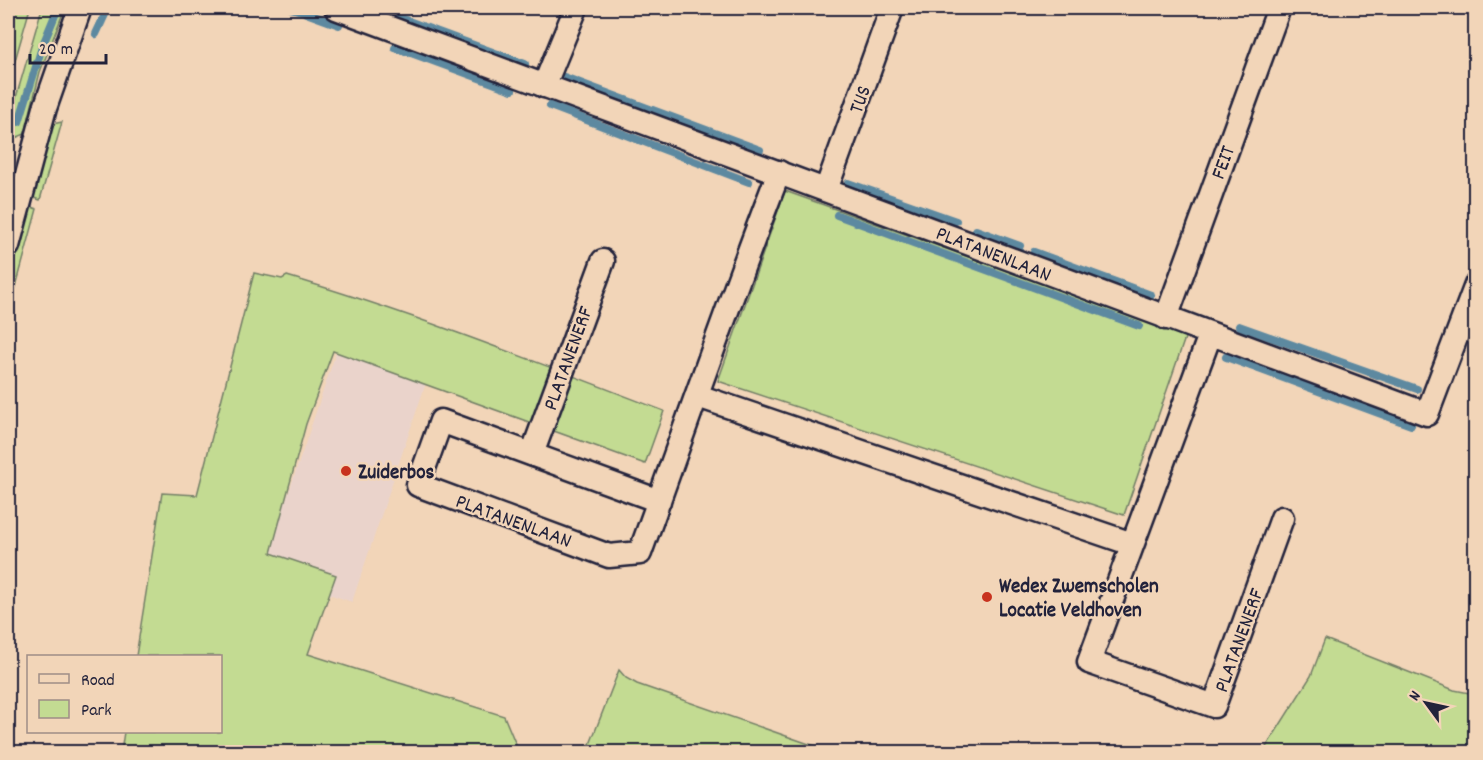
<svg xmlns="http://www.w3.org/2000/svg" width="1483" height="760" font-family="Dekko,sans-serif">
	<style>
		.built { fill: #ead3cb }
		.green { fill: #c3db92; stroke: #727e66; stroke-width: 1.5 }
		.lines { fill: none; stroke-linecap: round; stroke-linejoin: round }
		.stream { stroke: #5d89a0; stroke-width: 8 }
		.street-casing { stroke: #22223b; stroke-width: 27 }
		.street { stroke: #f2d5b8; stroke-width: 22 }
		.poi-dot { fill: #c8321e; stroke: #f2d5b8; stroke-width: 2 }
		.labels { text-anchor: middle; stroke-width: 5; stroke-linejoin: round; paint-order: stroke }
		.street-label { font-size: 21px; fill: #22223b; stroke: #f2d5b8 }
		.poi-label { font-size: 21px; font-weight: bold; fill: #22223b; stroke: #f2d5b8; text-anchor: start }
	</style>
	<rect width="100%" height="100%" fill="#f2d5b8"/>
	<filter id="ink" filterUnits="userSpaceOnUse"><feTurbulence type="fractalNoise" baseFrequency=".0167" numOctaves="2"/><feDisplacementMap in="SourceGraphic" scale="12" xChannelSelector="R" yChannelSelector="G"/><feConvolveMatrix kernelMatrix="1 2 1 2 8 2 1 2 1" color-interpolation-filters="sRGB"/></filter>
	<g filter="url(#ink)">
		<!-- built -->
		<polygon class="built" points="340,341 430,371 352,602 262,571"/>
		<!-- green -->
		<g class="green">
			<polygon points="8,8 30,8 8,85"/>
			<polygon points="42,8 65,8 40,72 25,134 8,141 8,125"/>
			<polygon points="62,122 40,200 31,197 53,124"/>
			<polygon points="785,191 1186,335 1124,515 718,381"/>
			<polygon points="28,206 37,209 8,316 8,283"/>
			<path d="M254,273L282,279L287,276C415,314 539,363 664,411L645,464L333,351L306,424L271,553L336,575L308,654L504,716L519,752H121L124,732H220V656H136L162,493L197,495Z"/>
			<polygon points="1325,639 1454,690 1475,694 1475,752 1263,752 1311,676"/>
			<polygon points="619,670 626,678 637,684 832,752 587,752"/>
		</g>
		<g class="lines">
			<!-- stream -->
			<g class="stream">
				<polyline points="291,8 301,11"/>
				<polyline points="373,8 525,64"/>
				<polyline points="306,13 339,25"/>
				<polyline points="96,34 108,8"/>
				<polyline points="395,48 408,52"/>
				<polyline points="411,53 512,90"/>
				<polyline points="564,77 760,150"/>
				<polyline points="550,106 749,182"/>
				<polyline points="19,122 42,47 58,8"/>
				<polyline points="848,183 956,221"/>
				<polyline points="837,215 1139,326"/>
				<polyline points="976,230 1020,246"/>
				<polyline points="1034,252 1151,295"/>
				<polyline points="1239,326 1417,389"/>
				<polyline points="1226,357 1411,425"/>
			</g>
			<!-- street casing -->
			<g class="street-casing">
				<g id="street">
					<polyline points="336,8 1427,414 1476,285"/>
					<polyline points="544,86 576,8"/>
					<polyline points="826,190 892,8"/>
					<polyline points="8,246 45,108 80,8"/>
					<polyline points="1166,318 1279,8"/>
					<polyline points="1210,335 1089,662 1214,706 1282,518"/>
					<polyline points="698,396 1132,544"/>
					<polyline points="532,454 603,261"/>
					<path d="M659,501L441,421L418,485L609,556L640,553C686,426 730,298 779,172"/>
				</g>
			</g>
			<!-- street -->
			<use href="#street" class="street"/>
		</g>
	</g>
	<!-- markers -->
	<g class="poi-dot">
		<circle cx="346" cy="471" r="6"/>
		<circle cx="987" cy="597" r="6"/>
	</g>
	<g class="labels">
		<!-- street labels -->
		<g class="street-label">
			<text transform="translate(859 99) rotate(-70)" y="7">TUS</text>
			<text transform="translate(1222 162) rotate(-70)" y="7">FEIT</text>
			<text transform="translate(994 253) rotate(21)" y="7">PLATANENLAAN</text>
			<text transform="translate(567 358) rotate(-70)" y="7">PLATANENERF</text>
			<text transform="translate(514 520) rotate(20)" y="7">PLATANENLAAN</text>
			<text transform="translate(1238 640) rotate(-70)" y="7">PLATANENERF</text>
		</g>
		<!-- poi labels -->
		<g class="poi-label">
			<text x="358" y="478">Zuiderbos</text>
			<text x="999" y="592">Wedex Zwemscholen<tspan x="999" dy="24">Locatie Veldhoven</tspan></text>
		</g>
	</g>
	<!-- margin -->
	<rect width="1483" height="760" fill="none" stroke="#f2d5b8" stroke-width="30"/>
	<rect x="15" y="15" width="1453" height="730" fill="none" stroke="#22223b" stroke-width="2" filter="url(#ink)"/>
	<!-- legend -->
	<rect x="27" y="655" width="195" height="78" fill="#f2d5b8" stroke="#9f8d86" stroke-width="1.5"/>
	<rect x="39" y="674" width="30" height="9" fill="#f2d5b8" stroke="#9f8d86" stroke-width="1.5"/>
	<text x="81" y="685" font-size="18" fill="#22223b">Road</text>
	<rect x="39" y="700" width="30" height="18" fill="#c3db92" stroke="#9f8d86" stroke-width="1.5"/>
	<text x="81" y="715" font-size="18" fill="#22223b">Park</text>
	<!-- north arrow -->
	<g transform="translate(1426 703) rotate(303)" stroke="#f2d5b8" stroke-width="4.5" paint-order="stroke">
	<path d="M0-4.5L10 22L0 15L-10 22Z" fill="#22223b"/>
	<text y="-9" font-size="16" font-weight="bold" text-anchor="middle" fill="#22223b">N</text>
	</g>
	<!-- scale -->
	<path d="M30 54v9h76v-9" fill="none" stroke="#22223b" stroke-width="3"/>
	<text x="39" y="54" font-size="18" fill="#22223b" stroke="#f2d5b8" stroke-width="4.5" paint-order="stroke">20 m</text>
</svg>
